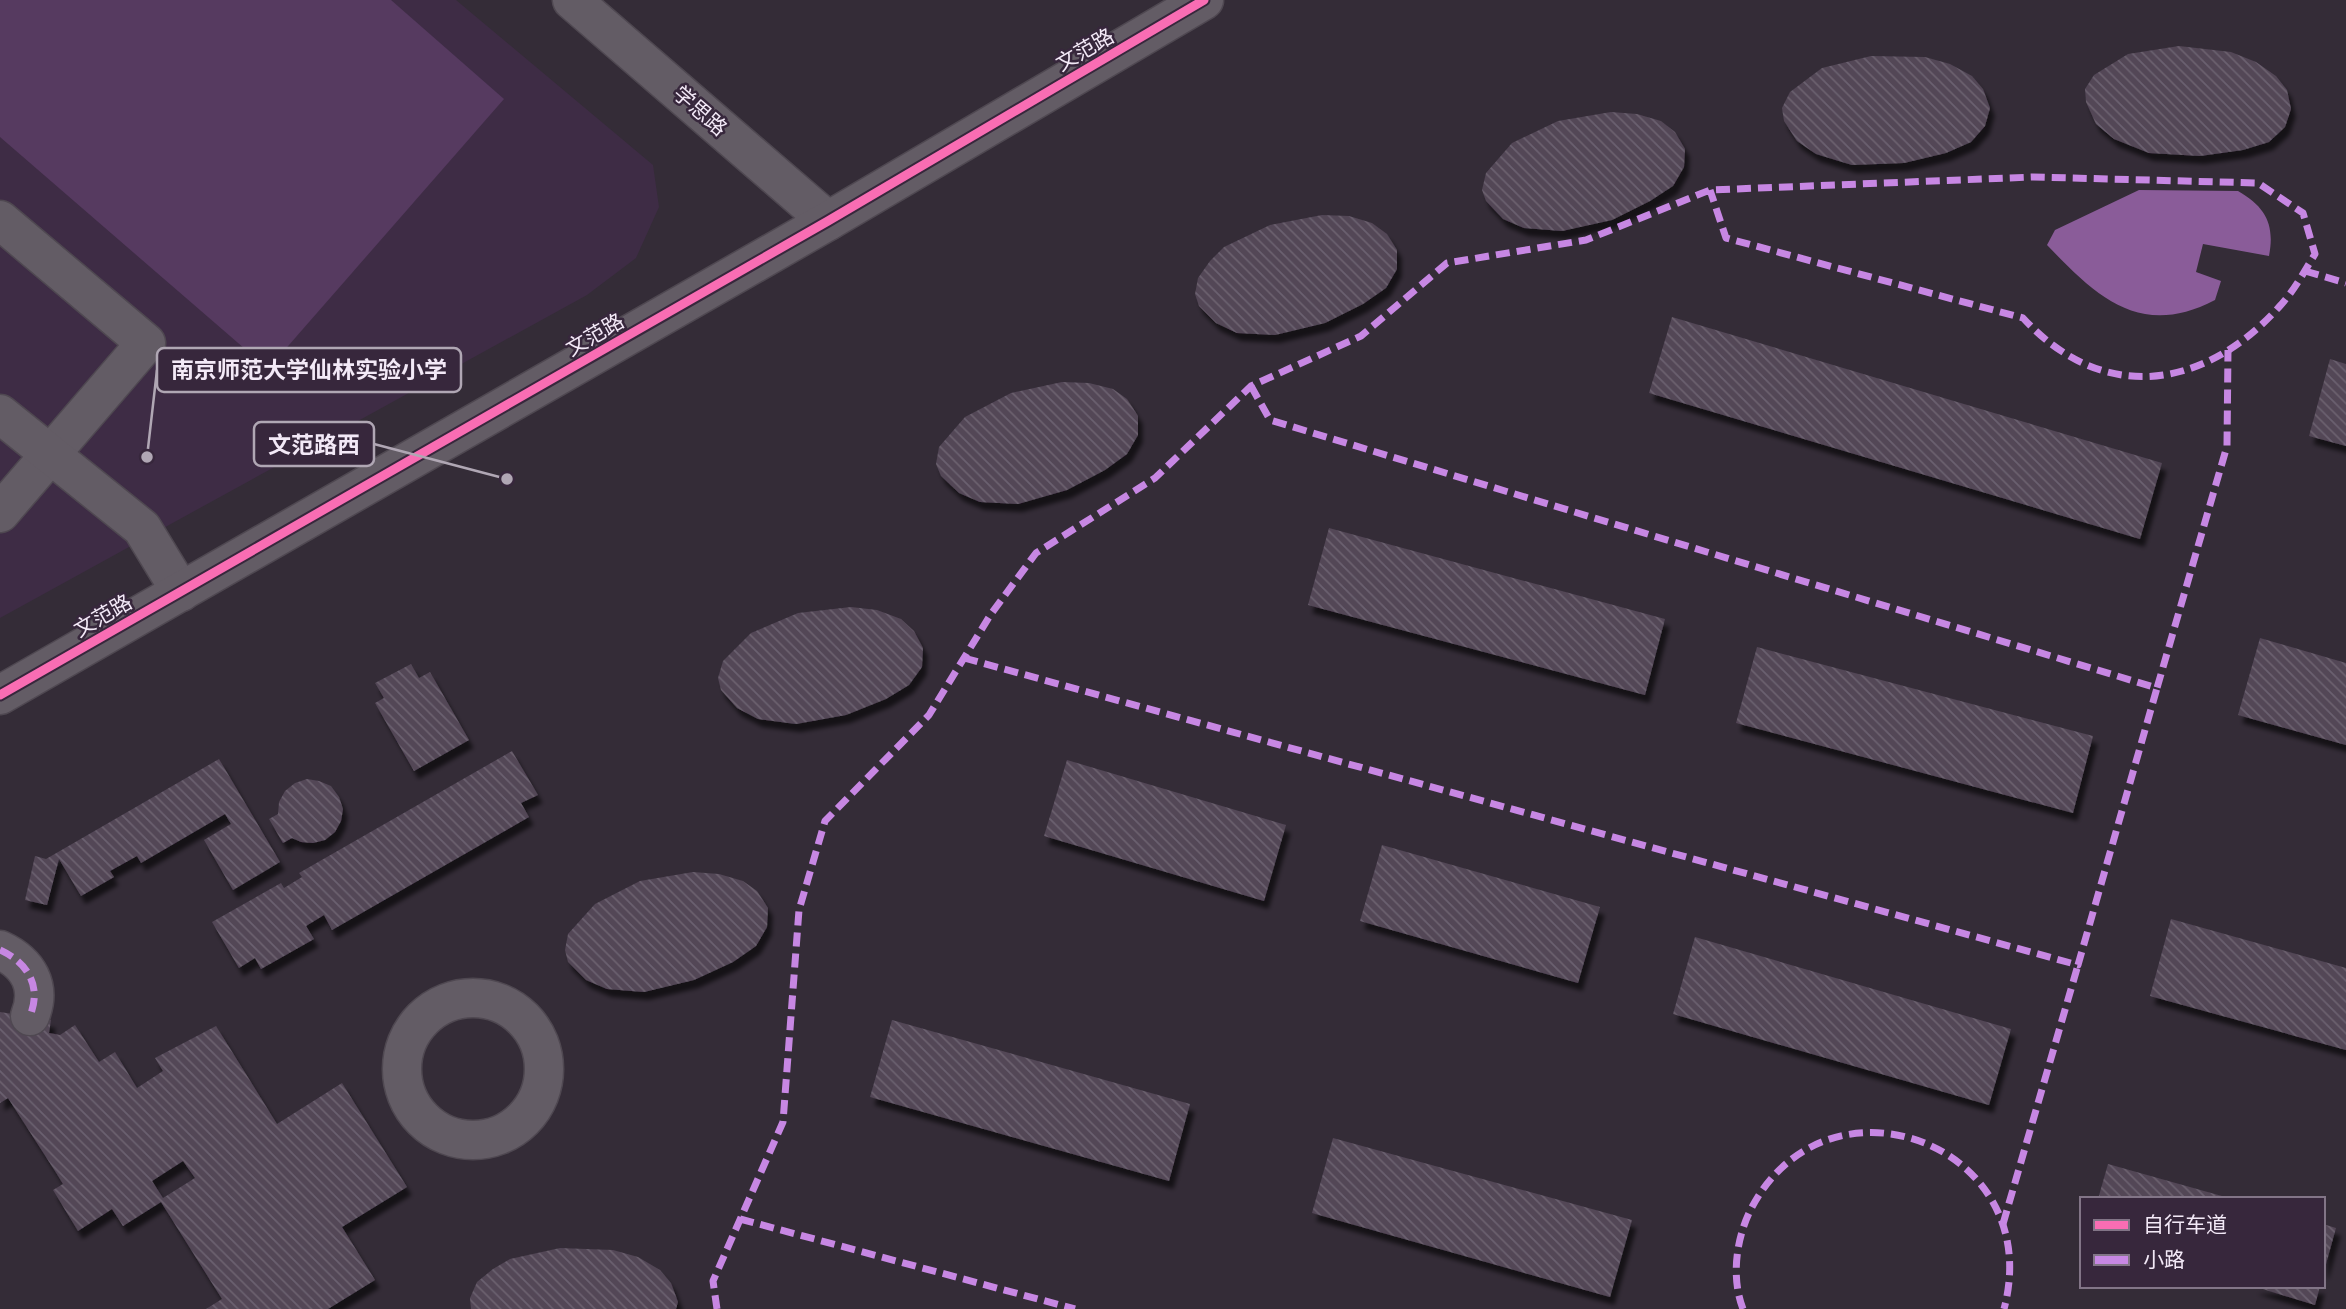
<svg xmlns="http://www.w3.org/2000/svg" width="2346" height="1309" viewBox="0 0 2346 1309" font-family="Overpass,'Noto Sans SC',sans-serif">
<defs>
<pattern id="building-back-hatch" width="6" height="6" patternUnits="userSpaceOnUse" patternTransform="scale(1.75)"><rect width="6" height="6" fill="#524656"/><path d="M-1 5l2 2M0 0l6 6M5-1l2 2" fill="none" stroke="#6b616f"/></pattern>
<filter id="shadow"><feDropShadow dx="4.5" dy="8" stdDeviation="2" flood-color="#0009"/></filter>
</defs>
<rect width="100%" height="100%" fill="#342c37"/>
<polygon fill="#3e2c45" points="0,0 456,0 653,165 659,207 636,258 587,295 0,618"/>
<polygon fill="#563a60" points="0,0 391,0 504,99 268,369 0,137"/>
<path fill="#8a5c99" d="M2139,190L2238,191C2266,207 2275,225 2269,256L2203,244L2196,272L2221,281L2215,300C2140,339 2097,297 2047,245L2055,230Z"/>
<g fill="url(#building-back-hatch)" fill-rule="evenodd" filter="url(#shadow)">
<polygon points="2179,46 2231,52 2256,62 2276,76 2287,90 2291,109 2285,127 2269,142 2243,150 2200,156 2149,153 2114,139 2096,124 2086,102 2085,89 2094,75 2128,54"/>
<polygon points="1871,56 1925,57 1950,64 1972,76 1983,89 1990,108 1985,126 1971,142 1946,153 1904,163 1852,165 1816,154 1797,141 1784,121 1782,108 1790,92 1822,68"/>
<polygon points="1611,112 1637,114 1661,121 1675,132 1685,149 1684,167 1673,186 1650,201 1612,220 1562,231 1524,228 1503,219 1486,201 1482,190 1486,173 1512,143 1558,121"/>
<polygon points="1322,215 1349,216 1372,223 1387,234 1397,250 1397,269 1386,288 1363,304 1325,323 1275,335 1237,333 1216,323 1199,306 1195,294 1198,278 1210,261 1224,247 1270,225"/>
<polygon points="1672,317 2162,463 2140,539 1649,393"/>
<polygon points="2330,359 2346,364 2346,446 2309,436"/>
<polygon points="1062,382 1089,383 1113,389 1127,399 1138,416 1138,435 1127,454 1105,470 1067,490 1018,504 980,502 959,493 941,476 936,464 939,447 965,417 1011,393"/>
<polygon points="1329,528 1665,619 1645,695 1308,605"/>
<polygon points="851,607 877,610 901,619 914,631 923,648 922,667 909,685 886,699 846,715 796,724 758,719 737,708 721,690 718,678 723,661 751,633 798,613"/>
<polygon points="2260,638 2346,663 2346,745 2238,715"/>
<polygon points="1757,647 2093,736 2073,813 1736,723"/>
<polygon points="411,664 419,678 430,672 469,740 414,771 375,703 384,698 375,683"/>
<polygon points="512,751 538,795 521,803 529,817 332,930 324,915 306,926 314,939 261,969 255,958 239,968 212,922 281,883 284,888 302,877 299,873"/>
<polygon points="219,759 280,862 233,890 204,840 231,824 225,814 141,863 137,856 110,871 114,877 81,896 59,859 47,905 25,900 35,856 46,859"/>
<polygon points="1067,760 1286,825 1264,901 1044,836"/>
<polygon points="307,779 319,781 331,786 339,797 343,809 341,821 335,832 325,840 313,843 301,842 292,838 283,843 269,819 278,814 279,802 285,791 295,783"/>
<polygon points="1382,845 1600,907 1578,983 1360,921"/>
<polygon points="693,872 719,874 743,881 757,891 768,908 767,927 756,946 733,962 694,980 644,992 607,989 586,980 568,962 565,950 568,934 595,904 640,881"/>
<polygon points="2171,919 2346,968 2346,1050 2150,996"/>
<polygon points="1695,937 2011,1029 1989,1105 1673,1014"/>
<path d="M0,1012L51,1020L49,1033L60,1035L75,1025L99,1062L115,1052L137,1088L163,1071L155,1058L216,1026L277,1124L342,1083L407,1187L342,1227L375,1280L328,1309H206L222,1299L161,1202L123,1226L112,1209L78,1231L53,1190L63,1184L55,1171L8,1098L0,1103ZM183,1161L195,1178L163,1198L152,1181Z"/>
<polygon points="892,1020 1190,1104 1169,1181 870,1097"/>
<polygon points="1333,1138 1632,1220 1610,1297 1312,1213"/>
<polygon points="2108,1164 2229,1198 2229,1199 2098,1199"/>
<polygon points="2323,1224 2336,1228 2324,1271 2323,1271"/>
<polygon points="560,1248 613,1250 638,1257 660,1270 671,1283 678,1302 676,1309 471,1309 470,1298 477,1282 493,1269 510,1259"/>
<polygon points="2253,1286 2320,1286 2315,1305"/>
</g>
<g fill="none" stroke-linecap="round" stroke-linejoin="round">
<defs>
<g id="minor">
<polyline points="572,0 828,221"/>
<polyline points="0,220 146,343 0,513"/>
<polyline points="0,414 142,528 181,592"/>
<polyline points="0,695 828,221 1204,0"/>
<path d="M0,950C28,963 42,986 30,1016"/>
<circle cx="473" cy="1069" r="71"/>
</g>
</defs>
<use href="#minor" stroke="#4f4851" stroke-width="41"/>
<use href="#minor" stroke="#635c65" stroke-width="38"/>
<g stroke="#c787e3" stroke-width="7" stroke-dasharray="14 7" stroke-linecap="butt">
<polyline points="2305,271 2346,283"/>
<polyline points="1251,386 1270,420 2157,688 2227,446 2228,350"/>
<polyline points="964,658 2078,965 2157,688"/>
<path d="M0,950C28,963 42,986 30,1016"/>
<polyline points="740,1219 1075,1309"/>
<polyline points="2003,1224 2078,965"/>
<path d="M717,1309L713,1281L783,1122L799,910L825,821L929,715L991,614L1036,553L1155,478L1251,386L1361,336L1447,263L1586,240L1710,190L2033,177L2258,183L2303,213L2315,254C2304,272 2294,291 2279,307C2203,391 2102,404 2023,318L1726,238L1710,190"/>
<path d="M1743,1309C1731,1278 1736,1240 1750,1211C1825,1061 2048,1144 2004,1309"/>
</g>
<defs>
<polyline id="cycleway" points="0,695 828,221 1204,0"/>
</defs>
<use href="#cycleway" stroke="#37273c" stroke-width="13"/>
<use href="#cycleway" stroke="#f96db3" stroke-width="9"/>
</g>
<g text-anchor="middle" stroke-width="5" stroke-linejoin="round" paint-order="stroke">
<g font-size="21" fill="#f3e9f7" stroke="#37273c">
<text transform="translate(1085 50) rotate(-30)" y="7">文范路</text>
<text transform="translate(700 111) rotate(41)" y="7">学思路</text>
<text transform="translate(595 335) rotate(-30)" y="7">文范路</text>
<text transform="translate(103 616) rotate(-30)" y="7">文范路</text>
</g>
</g>
<path fill="none" stroke="#b0a7b4" stroke-width="2.5" d="M147 457L157 370M507 479L374 444"/>
<g fill="#b0a7b4" stroke="#37273c" stroke-width="2.5">
<circle cx="147" cy="457" r="7"/>
<circle cx="507" cy="479" r="7"/>
</g>
<g fill="#37273c" stroke="#b0a7b4" stroke-width="2.5">
<rect x="157" y="348" width="304" height="44" rx="7"/>
<rect x="254" y="422" width="120" height="44" rx="7"/>
</g>
<g font-size="23" text-anchor="middle" font-weight="bold" fill="#f3e9f7">
<text x="309" y="378">南京师范大学仙林实验小学</text>
<text x="314" y="453">文范路西</text>
</g>
<rect x="2080" y="1197" width="245" height="91" fill="#37273c" stroke="#827587" stroke-width="2"/>
<rect x="2094" y="1220" width="35" height="10" fill="#f96db3" stroke="#827587" stroke-width="2"/>
<text x="2143" y="1232" font-size="21" fill="#f3e9f7">自行车道</text>
<rect x="2094" y="1255" width="35" height="10" fill="#c787e3" stroke="#827587" stroke-width="2"/>
<text x="2143" y="1267" font-size="21" fill="#f3e9f7">小路</text>
</svg>
